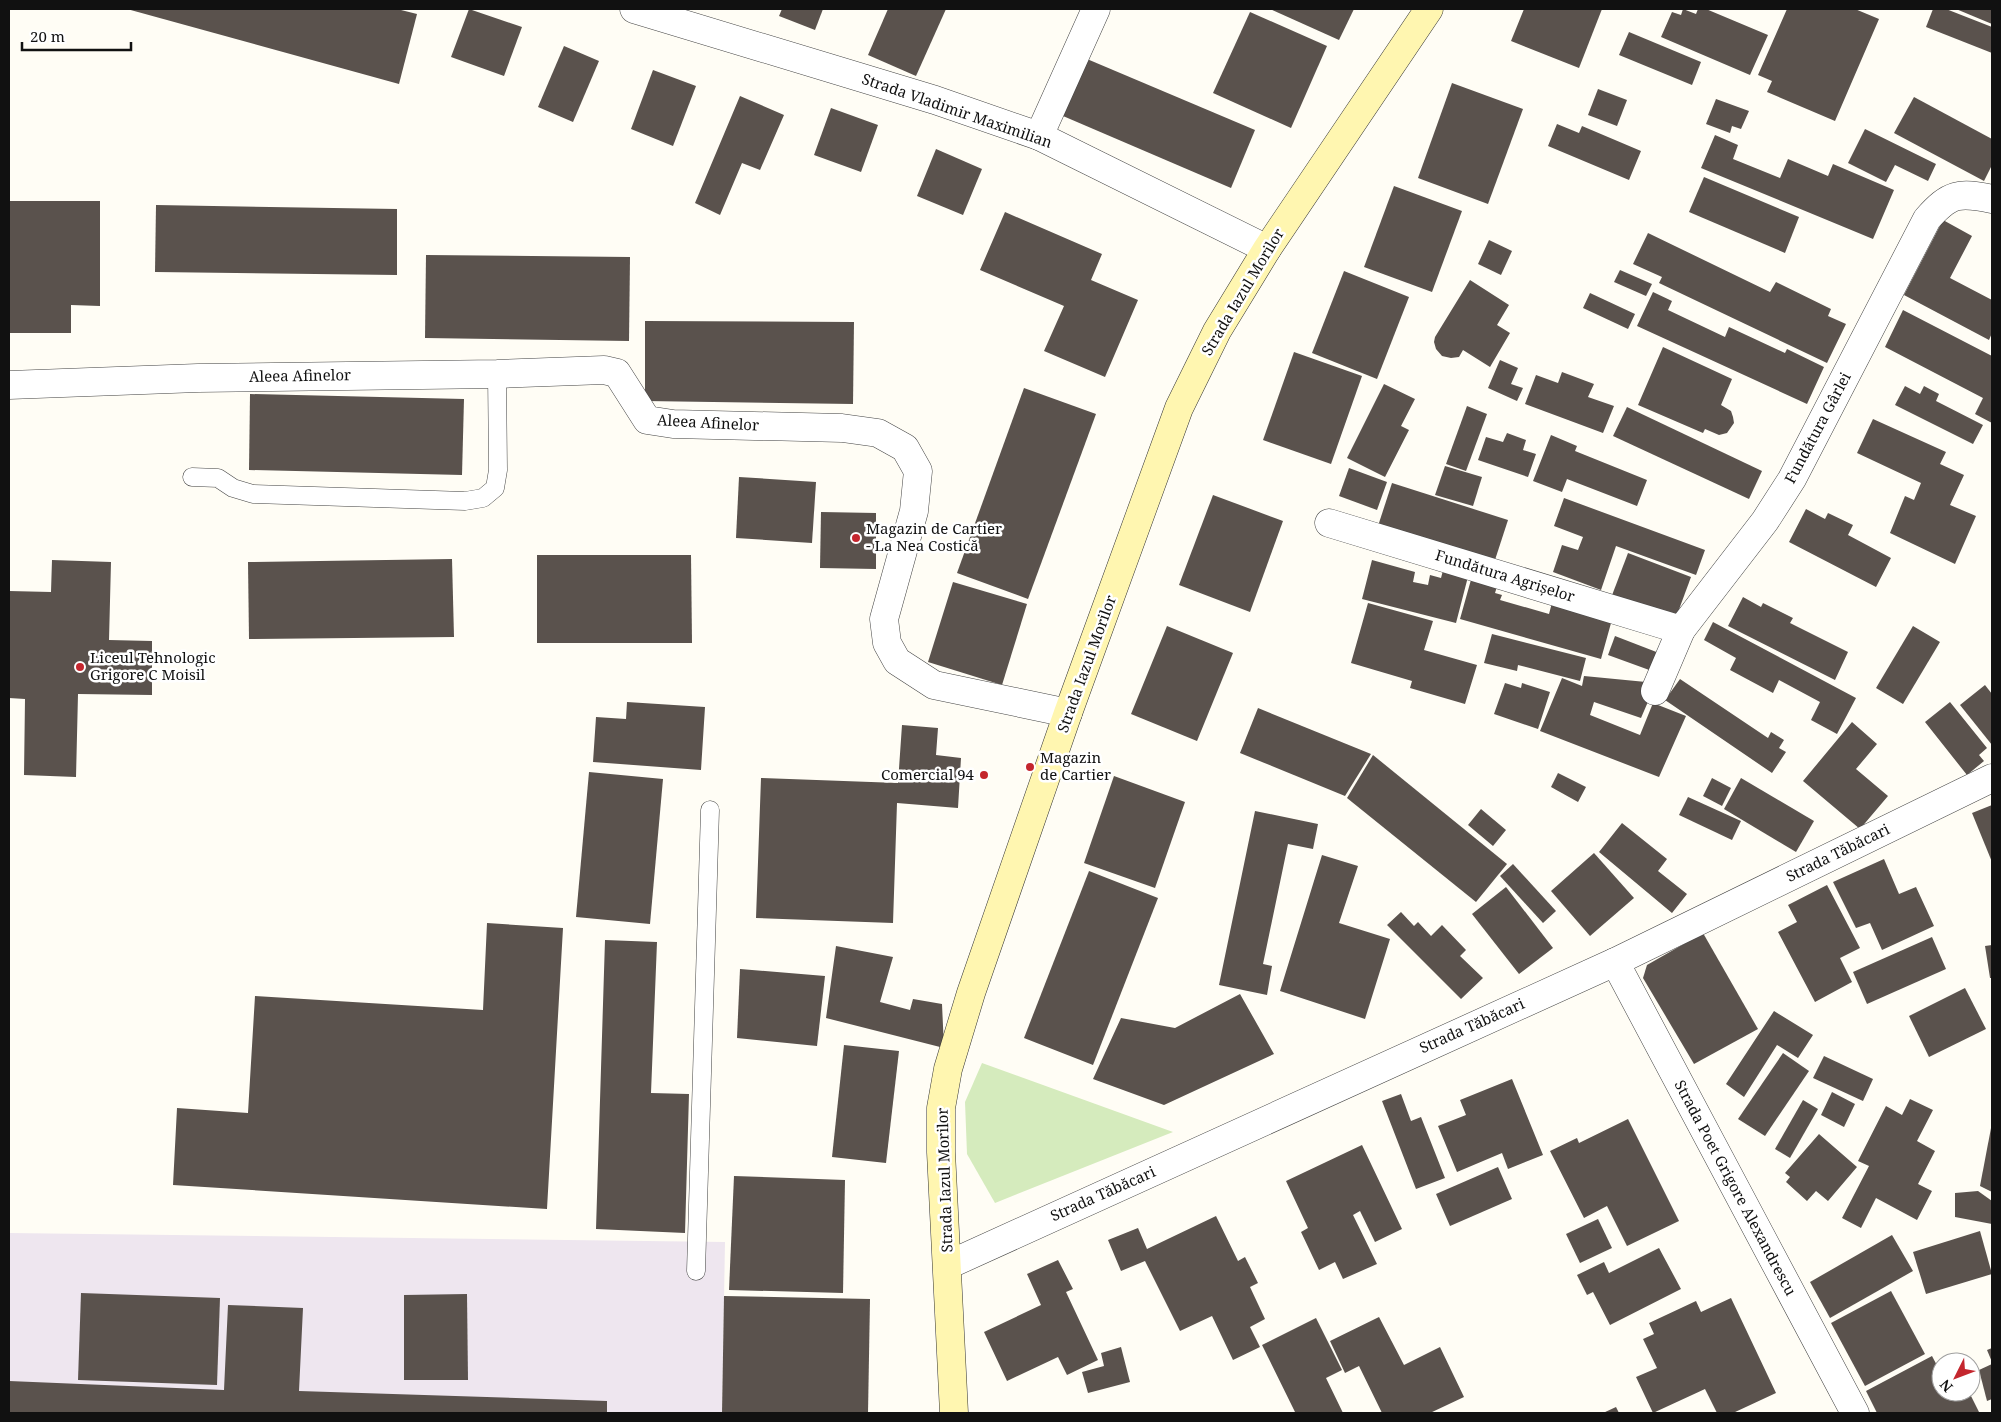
<svg xmlns="http://www.w3.org/2000/svg" width="2001" height="1422" viewBox="0 0 2001 1422" font-family="'Noto Serif',serif">
<rect width="100%" height="100%" fill="#fffdf5"/>
<polygon fill="#eee6ef" points="9,1233 725,1242 722,1413 9,1413"/>
<polygon fill="#d5ebbd" points="982,1063 1173,1132 995,1203 967,1154 965,1102"/>
<g fill="#5a524d">
<polygon points="127,9 397,9 417,14 399,84"/>
<polygon points="469,9 522,27 504,76 451,57"/>
<polygon points="782,9 823,9 815,30 779,16"/>
<polygon points="888,9 946,9 916,76 868,55"/>
<polygon points="1270,9 1354,9 1339,40"/>
<polygon points="1524,9 1602,9 1579,68 1511,41"/>
<polygon points="1683,9 1696,14 1698,9 1706,9 1768,35 1750,75 1661,37 1672,12 1681,15"/>
<polygon points="1787,9 1809,10 1810,9 1855,9 1879,19 1835,121 1767,92 1772,81 1758,75"/>
<polygon points="1933,9 1946,9 1992,27 1992,53 1926,27"/>
<polygon points="1956,9 1992,9 1992,24"/>
<polygon points="1250,12 1327,46 1291,128 1213,93"/>
<polygon points="1629,32 1701,62 1692,85 1619,55"/>
<polygon points="564,46 599,61 573,122 538,107"/>
<polygon points="1087,59 1255,130 1231,188 1063,116"/>
<polygon points="653,70 696,86 673,146 631,129"/>
<polygon points="1452,83 1523,109 1488,204 1418,178"/>
<polygon points="1598,89 1627,100 1617,126 1588,115"/>
<polygon points="740,96 784,115 760,170 742,163 720,215 695,203"/>
<polygon points="1914,97 1992,139 1992,165 1984,181 1894,133"/>
<polygon points="1716,99 1749,111 1741,129 1732,126 1730,133 1706,124"/>
<polygon points="831,108 878,125 861,172 814,155"/>
<polygon points="1557,124 1579,133 1582,126 1641,151 1629,180 1548,146"/>
<polygon points="1865,129 1936,164 1928,181 1895,165 1886,182 1848,163"/>
<polygon points="1715,135 1738,145 1733,159 1780,178 1788,159 1828,176 1833,164 1894,190 1873,239 1701,168"/>
<polygon points="936,149 982,169 963,215 917,196"/>
<polygon points="1704,177 1799,217 1785,253 1689,212"/>
<polygon points="1394,186 1462,211 1432,292 1364,267"/>
<polygon points="9,201 100,201 100,306 71,305 71,333 9,333"/>
<polygon points="156,205 397,209 397,275 155,272"/>
<polygon points="1005,212 1102,254 1091,280 1138,300 1105,377 1044,351 1064,306 980,270"/>
<polygon points="1943,220 1972,236 1950,278 1992,300 1992,333 1989,340 1904,295"/>
<polygon points="1648,233 1770,292 1776,282 1831,309 1828,316 1846,324 1827,363 1659,283 1662,277 1633,264"/>
<polygon points="1489,240 1512,251 1501,275 1478,264"/>
<polygon points="426,255 630,257 629,341 425,338"/>
<polygon points="1620,270 1652,284 1646,296 1614,282"/>
<polygon points="1344,271 1409,297 1377,379 1312,353"/>
<polygon points="1470,280 1509,305 1497,325 1510,333 1490,367 1463,350 1459,357 1451,358 1442,356 1436,349 1434,342 1435,337"/>
<polygon points="1653,292 1672,301 1668,310 1725,337 1729,327 1785,353 1787,349 1824,367 1807,404 1637,326"/>
<polygon points="1590,293 1635,314 1628,329 1583,308"/>
<polygon points="1903,310 1992,356 1992,423 1975,414 1983,398 1885,347"/>
<polygon points="645,321 854,322 853,404 645,401"/>
<polygon points="1663,347 1732,379 1721,405 1731,411 1733,417 1734,423 1727,433 1719,435 1705,429 1703,433 1638,405"/>
<polygon points="1294,352 1362,376 1331,464 1263,440"/>
<polygon points="1500,360 1518,368 1511,384 1523,388 1517,401 1488,388"/>
<polygon points="1562,372 1594,384 1588,397 1614,406 1603,433 1525,404 1536,375 1558,383"/>
<polygon points="1384,384 1415,399 1401,426 1409,430 1385,477 1347,458"/>
<polygon points="1905,386 1920,394 1924,386 1939,394 1936,401 1983,425 1973,444 1895,405"/>
<polygon points="1024,388 1096,414 1028,599 957,573"/>
<polygon points="250,394 464,399 462,475 249,470"/>
<polygon points="1467,406 1487,414 1466,471 1446,464"/>
<polygon points="1627,407 1762,471 1749,499 1613,436"/>
<polygon points="1873,419 1946,452 1940,464 1964,475 1950,505 1976,516 1955,564 1890,533 1905,496 1914,500 1921,483 1857,453"/>
<polygon points="1507,433 1526,440 1523,450 1536,454 1528,477 1478,460 1486,437 1503,442"/>
<polygon points="1551,435 1577,446 1575,451 1647,480 1637,506 1567,479 1562,492 1533,481"/>
<polygon points="1445,466 1482,477 1473,506 1435,495"/>
<polygon points="1349,468 1387,482 1377,510 1339,496"/>
<polygon points="739,477 816,482 812,543 736,538"/>
<polygon points="1392,483 1508,520 1494,563 1378,526"/>
<polygon points="1213,495 1283,521 1250,612 1179,585"/>
<polygon points="1564,498 1705,550 1696,575 1616,546 1601,590 1553,572 1562,545 1578,550 1583,537 1554,526"/>
<polygon points="1806,509 1825,519 1828,513 1853,525 1848,535 1891,558 1876,587 1789,542"/>
<polygon points="821,512 876,513 876,569 820,568"/>
<polygon points="1628,553 1691,577 1674,623 1611,598"/>
<polygon points="537,555 691,555 692,643 537,643"/>
<polygon points="452,559 454,637 249,639 248,562"/>
<polygon points="52,560 111,562 109,640 152,641 152,695 78,694 76,777 24,775 25,699 9,698 9,591 51,592"/>
<polygon points="1372,560 1415,572 1413,582 1428,585 1430,575 1441,578 1445,563 1470,569 1456,623 1362,599"/>
<polygon points="1474,569 1500,577 1495,593 1502,595 1500,600 1549,614 1553,599 1613,616 1601,659 1460,619"/>
<polygon points="953,582 1027,604 1002,685 928,662"/>
<polygon points="1743,597 1761,607 1763,603 1793,618 1790,623 1848,652 1835,680 1728,626"/>
<polygon points="1368,603 1433,621 1424,650 1477,665 1465,704 1410,688 1412,681 1351,663"/>
<polygon points="1713,622 1856,698 1837,734 1811,720 1820,702 1779,680 1773,693 1730,670 1736,658 1704,640"/>
<polygon points="1167,626 1233,653 1197,741 1131,714"/>
<polygon points="1913,626 1940,642 1903,704 1876,688"/>
<polygon points="1492,634 1586,658 1580,681 1518,665 1517,671 1484,663"/>
<polygon points="1615,636 1659,653 1652,671 1608,655"/>
<polygon points="1584,676 1646,682 1641,694 1650,697 1641,718 1594,702 1590,715 1640,735 1653,703 1686,716 1659,777 1540,731 1562,678 1582,686"/>
<polygon points="1680,679 1768,738 1771,732 1784,740 1779,748 1786,752 1772,773 1665,700"/>
<polygon points="1505,683 1521,688 1522,683 1550,692 1538,729 1494,714"/>
<polygon points="1985,685 1992,694 1992,745 1960,705"/>
<polygon points="627,702 705,707 701,770 593,762 596,717 626,719"/>
<polygon points="1950,702 1987,748 1979,755 1984,761 1967,775 1925,722"/>
<polygon points="1258,708 1371,754 1345,796 1240,753"/>
<polygon points="1852,722 1877,744 1856,769 1888,796 1860,829 1803,781"/>
<polygon points="902,725 938,728 936,755 961,758 958,808 897,803 893,923 756,918 761,778 898,783"/>
<polygon points="1373,755 1507,864 1476,902 1347,798"/>
<polygon points="589,772 663,779 650,924 576,917"/>
<polygon points="1558,773 1586,787 1578,802 1551,787"/>
<polygon points="1114,776 1185,802 1155,888 1084,863"/>
<polygon points="1712,778 1731,788 1722,806 1703,796"/>
<polygon points="1741,778 1814,821 1796,852 1724,809"/>
<polygon points="1688,797 1741,821 1732,840 1679,815"/>
<polygon points="1992,805 1992,862 1972,813"/>
<polygon points="1481,809 1506,830 1493,846 1468,825"/>
<polygon points="1255,811 1318,824 1313,849 1288,844 1263,964 1272,966 1267,995 1219,985"/>
<polygon points="1622,823 1667,859 1658,871 1687,894 1672,913 1599,852"/>
<polygon points="1594,853 1634,898 1590,936 1551,891"/>
<polygon points="1322,855 1358,866 1339,923 1390,939 1365,1019 1280,991"/>
<polygon points="1884,859 1899,894 1916,887 1934,926 1882,950 1870,923 1856,928 1833,882"/>
<polygon points="1513,864 1556,911 1543,923 1500,876"/>
<polygon points="1089,871 1158,898 1093,1065 1024,1038"/>
<polygon points="1827,885 1860,948 1840,958 1852,982 1815,1002 1778,932 1797,922 1788,905"/>
<polygon points="1506,887 1553,948 1519,974 1472,914"/>
<polygon points="1401,912 1414,926 1418,922 1431,936 1442,925 1466,950 1460,956 1483,978 1461,999 1387,925"/>
<polygon points="487,923 563,928 547,1209 173,1185 177,1108 248,1113 255,996 483,1010"/>
<polygon points="1703,933 1758,1029 1694,1064 1643,978 1647,965"/>
<polygon points="1932,937 1946,969 1867,1004 1853,972"/>
<polygon points="605,940 657,942 651,1093 689,1094 685,1233 596,1229"/>
<polygon points="1992,945 1992,978 1990,978 1985,946"/>
<polygon points="836,946 893,957 880,1002 910,1010 913,999 942,1004 944,1048 826,1018"/>
<polygon points="740,969 825,976 817,1046 737,1038"/>
<polygon points="1965,988 1986,1029 1929,1057 1909,1016"/>
<polygon points="1240,994 1274,1054 1164,1105 1093,1079 1121,1018 1175,1028"/>
<polygon points="1774,1011 1813,1035 1798,1058 1777,1045 1744,1097 1726,1084"/>
<polygon points="844,1045 899,1051 886,1163 832,1157"/>
<polygon points="1783,1053 1809,1071 1765,1136 1738,1119"/>
<polygon points="1824,1056 1873,1079 1863,1101 1813,1078"/>
<polygon points="1512,1079 1543,1155 1508,1169 1502,1153 1457,1172 1438,1126 1466,1115 1460,1100"/>
<polygon points="1832,1092 1855,1104 1844,1127 1821,1115"/>
<polygon points="1401,1094 1411,1121 1421,1117 1445,1178 1416,1189 1382,1101"/>
<polygon points="1910,1099 1933,1110 1917,1141 1935,1151 1918,1184 1932,1191 1917,1220 1876,1198 1861,1228 1842,1218 1869,1166 1858,1161 1886,1106 1902,1115"/>
<polygon points="1803,1100 1818,1109 1790,1158 1775,1149"/>
<polygon points="1628,1119 1679,1221 1627,1246 1607,1206 1584,1218 1550,1151 1577,1138 1579,1143"/>
<polygon points="1991,1128 1992,1128 1992,1192 1980,1186"/>
<polygon points="1819,1134 1857,1167 1828,1201 1816,1191 1807,1201 1786,1182 1790,1177 1785,1173"/>
<polygon points="1362,1145 1402,1229 1375,1242 1360,1211 1353,1215 1377,1264 1343,1279 1335,1262 1319,1270 1301,1232 1308,1228 1286,1181"/>
<polygon points="1498,1167 1512,1199 1450,1226 1436,1194"/>
<polygon points="734,1176 845,1180 843,1293 729,1290"/>
<polygon points="1978,1191 1992,1201 1992,1224 1955,1217 1955,1193"/>
<polygon points="1216,1216 1238,1261 1245,1257 1258,1283 1250,1287 1265,1319 1250,1327 1260,1347 1233,1360 1212,1316 1180,1331 1145,1261 1121,1271 1108,1240 1138,1228 1147,1249"/>
<polygon points="1598,1219 1612,1248 1580,1263 1566,1234"/>
<polygon points="1980,1231 1992,1274 1926,1294 1913,1252"/>
<polygon points="1892,1235 1913,1271 1830,1318 1810,1282"/>
<polygon points="1659,1248 1681,1289 1610,1325 1593,1292 1587,1295 1577,1275 1604,1262 1609,1273"/>
<polygon points="1058,1260 1073,1289 1066,1292 1098,1360 1067,1375 1058,1357 1007,1381 984,1332 1041,1305 1027,1274"/>
<polygon points="1891,1291 1925,1354 1865,1386 1831,1323"/>
<polygon points="81,1293 220,1298 217,1385 78,1380"/>
<polygon points="467,1294 468,1380 404,1380 404,1295"/>
<polygon points="724,1296 870,1299 868,1413 722,1413"/>
<polygon points="1731,1298 1776,1393 1733,1413 1717,1413 1705,1389 1653,1413 1636,1377 1657,1368 1643,1339 1654,1334 1649,1323 1696,1301 1701,1312"/>
<polygon points="228,1305 303,1308 299,1391 607,1401 607,1413 9,1413 9,1381 224,1390"/>
<polygon points="1379,1317 1404,1365 1440,1347 1464,1397 1430,1413 1382,1413 1359,1366 1345,1373 1330,1341"/>
<polygon points="1316,1318 1342,1370 1326,1378 1343,1413 1292,1413 1295,1412 1262,1345"/>
<polygon points="1121,1347 1130,1382 1088,1393 1082,1372 1104,1366 1101,1353"/>
<polygon points="1992,1348 1992,1362 1987,1350"/>
<polygon points="1932,1356 1941,1373 1941,1392 1969,1392 1979,1412 1976,1413 1877,1413 1866,1391"/>
<polygon points="1992,1364 1992,1399 1987,1401 1979,1370"/>
<polygon points="1616,1407 1619,1413 1603,1413"/>
</g>
<g fill="none" stroke-linecap="round" stroke-linejoin="round">
<defs>
<g id="lane">
<polyline points="192,477 218,478 233,488 253,494 465,501 483,498 495,488 498,470 497,374"/>
<polyline points="696,1271 710,810"/>
</g>
<g id="street">
<polyline points="634,9 935,100 1039,136 1267,249"/>
<polyline points="1039,136 1096,9"/>
<polyline points="9,385 198,378 497,374 604,370 617,373 647,420 673,424 842,428 878,433 905,448 918,471 914,511 884,619 887,643 897,661 934,685 1068,713"/>
<polyline points="1329,523 1681,630"/>
<path d="M1655,691L1681,630L1765,521L1792,479L1927,219C1950,193 1959,192 1992,199"/>
<polyline points="1615,962 1855,1413"/>
<polyline points="948,1265 1615,962 1992,778"/>
</g>
<polyline id="secondary" points="954,1413 941,1152 941,1108 948,1069 971,993 1068,713 1179,408 1217,331 1267,249 1429,9"/>
</defs>
<use href="#lane" stroke="#444" stroke-width="19"/>
<use href="#street" stroke="#444" stroke-width="29"/>
<use href="#secondary" stroke="#333" stroke-width="29"/>
<use href="#lane" stroke="#fff" stroke-width="18"/>
<use href="#street" stroke="#fff" stroke-width="28"/>
<use href="#secondary" stroke="#fff6b0" stroke-width="28"/>
</g>
<g fill="#c4262e" stroke="#fff" stroke-width="2">
<circle cx="856" cy="538" r="5"/>
<circle cx="80" cy="667" r="5"/>
<circle cx="1030" cy="767" r="5"/>
<circle cx="984" cy="775" r="5"/>
</g>
<g text-anchor="middle" stroke-width="5" stroke-linejoin="round" paint-order="stroke">
<g font-size="15" fill="#111" stroke="#fff">
<text transform="translate(957 111) rotate(19)" y="5">Strada Vladimir Maximilian</text>
<text transform="translate(1243 292) rotate(-59)" y="5">Strada Iazul Morilor</text>
<text transform="translate(300 376) rotate(-1)" y="5">Aleea Afinelor</text>
<text transform="translate(708 423) rotate(3)" y="5">Aleea Afinelor</text>
<text transform="translate(1818 428) rotate(-62)" y="5">Fundătura Gârlei</text>
<text transform="translate(1505 576) rotate(17)" y="5">Fundătura Agrișelor</text>
<text transform="translate(1087 664) rotate(-70)" y="5">Strada Iazul Morilor</text>
<text transform="translate(1838 853) rotate(-26)" y="5">Strada Tăbăcari</text>
<text transform="translate(1472 1026) rotate(-24)" y="5">Strada Tăbăcari</text>
<text transform="translate(945 1180) rotate(-92)" y="5">Strada Iazul Morilor</text>
<text transform="translate(1735 1188) rotate(62)" y="5">Strada Poet Grigore Alexandrescu</text>
<text transform="translate(1103 1194) rotate(-24)" y="5">Strada Tăbăcari</text>
</g>
<g font-size="15" fill="#111" stroke="#fff" text-anchor="start">
<text x="866" y="534">Magazin de Cartier<tspan x="866" dy="17">- La Nea Costică</tspan></text>
<text x="90" y="663">Liceul Tehnologic<tspan x="90" dy="17">Grigore C Moisil</tspan></text>
<text x="1040" y="763">Magazin<tspan x="1040" dy="17">de Cartier</tspan></text>
<text x="974" y="780" text-anchor="end">Comercial 94</text>
</g>
</g>
<rect width="2001" height="1422" fill="none" stroke="#111111" stroke-width="20"/>
<g transform="translate(1956 1377) rotate(228)"><circle r="24" fill="#ffffff" stroke="#a0a0a0"/>
<path d="M0-4L9 19L0 12L-9 19Z" fill="#c4262e"/>
<text y="-8" font-size="14" font-weight="bold" text-anchor="middle" fill="#111111">N</text>
</g>
<path d="M22 42v8h109v-8" fill="none" stroke="#111111" stroke-width="2.5"/>
<text x="30" y="42" font-size="15" fill="#111111" stroke="#ffffff" stroke-width="4" paint-order="stroke">20 m</text>
</svg>
